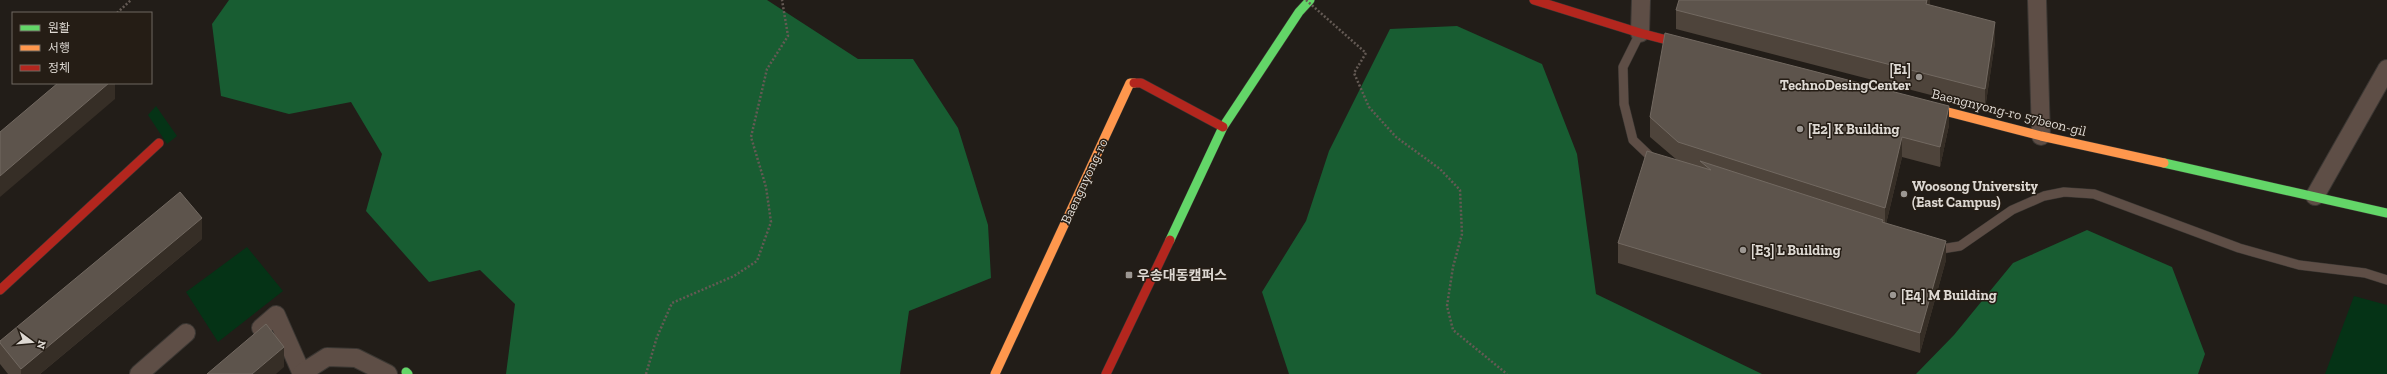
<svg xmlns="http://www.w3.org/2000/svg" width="2387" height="374" viewBox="0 0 2387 374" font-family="'Zilla Slab','Noto Sans KR',serif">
<rect width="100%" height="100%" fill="#221d18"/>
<g fill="#053316">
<polygon points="156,106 177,136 167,144 148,115"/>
<polygon points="247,247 283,291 218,342 186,292"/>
<polygon points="2354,296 2387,305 2387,374 2325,374"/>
</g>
<g fill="#185d32">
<polygon points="229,0 767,0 858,59 913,59 958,128 988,225 991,278 909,311 900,374 506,374 515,304 480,270 429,282 366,211 382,154 351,102 289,114 221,96 212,24"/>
<polygon points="1457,26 1542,64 1577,154 1596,294 1762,374 1289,374 1262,292 1306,221 1329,151 1390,29"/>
<polygon points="2087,230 2172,267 2205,354 2198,374 1916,374 1954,335 2013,263"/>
</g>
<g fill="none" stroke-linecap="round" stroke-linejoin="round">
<defs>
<g id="lane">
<polyline points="1640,33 1623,67 1624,104 1633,140 1654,160"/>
<polyline points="1935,250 1960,246 2012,210 2044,196 2064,192 2094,194 2239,248 2299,265 2365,273 2387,280"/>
</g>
<g id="street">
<polyline points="2037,0 2041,136"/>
<polyline points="1640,33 1641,0"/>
<polyline points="2315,196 2387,69"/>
<polyline points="261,328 276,315 302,374"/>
<polyline points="302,373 327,357 356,358 388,374"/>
<polyline points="139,374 186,333"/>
</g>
<g id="fast">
<polyline points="2164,163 2387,213"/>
<polyline points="1170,240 1223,127 1299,12 1310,0"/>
<polyline points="406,372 408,374"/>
</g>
<g id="slow">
<polyline points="1921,105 2041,136 2164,163"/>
<polyline points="995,374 1130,83 1134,83"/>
</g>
<g id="jam">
<polyline points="1534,0 1640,33 1694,47"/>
<polyline points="1134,83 1141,83 1223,127"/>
<polyline points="0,290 159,143"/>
<polyline points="1106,374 1170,240"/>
</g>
</defs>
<use href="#lane" stroke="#3b3733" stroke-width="10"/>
<use href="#street" stroke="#3b3733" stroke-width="20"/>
<use href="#fast" stroke="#3b3733" stroke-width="10"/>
<use href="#slow" stroke="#3b3733" stroke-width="10"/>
<use href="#jam" stroke="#3b3733" stroke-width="10"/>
<g stroke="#645a54" stroke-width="2.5" stroke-dasharray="2 2" stroke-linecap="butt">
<polyline points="117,13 131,0"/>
<polyline points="1366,53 1354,73 1369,107 1396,137 1440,169 1460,190 1462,234 1453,267 1447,306 1453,330 1507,374"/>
<polyline points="646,374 657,337 672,303 734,276 757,261 771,222 766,187 751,137 767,69 788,36 782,0"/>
</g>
<use href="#lane" stroke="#5e4e46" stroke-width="9"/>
<use href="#street" stroke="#5e4e46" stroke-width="18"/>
<use href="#fast" stroke="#63d668" stroke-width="9"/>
<use href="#slow" stroke="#ff974d" stroke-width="9"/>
<use href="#jam" stroke="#b3261e" stroke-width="9"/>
<polyline stroke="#645a54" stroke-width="2.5" stroke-dasharray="2 2" stroke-linecap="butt" points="1306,0 1366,53"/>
</g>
<g fill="#4e443b">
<polygon points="1930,0 1930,5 1995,42 1985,109 1676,29 1676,10"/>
<polygon points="1650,117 1949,125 1940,167 1902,157 1886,224 1946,260 1920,353 1618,263 1618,243 1677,160 1650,137"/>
<polygon points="202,239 40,374 8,374 0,364 0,341"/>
</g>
<g fill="#362e26">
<polygon points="1927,0 1930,0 1930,10 1926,4"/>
<polygon points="1995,22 1995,42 1985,109 1985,89"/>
<polygon points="109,83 115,83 115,99 0,197 0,176"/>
<polygon points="1949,106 1949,125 1940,167 1940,147"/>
<polygon points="1902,137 1902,157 1885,228 1885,208"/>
<polygon points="202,218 202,239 40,374 21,374 21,369"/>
<polygon points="1946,241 1946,260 1920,353 1920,333"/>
<polygon points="284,347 284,367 276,374 252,374"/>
</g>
<g fill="#5d544c" stroke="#726961">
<polygon points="1679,0 1927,0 1926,4 1995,22 1985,89 1676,10"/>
<polygon points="1665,33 1949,106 1940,147 1902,137 1885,208 1678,142 1650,117"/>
<polygon points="58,83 109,83 0,176 0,132"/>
<polygon points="1647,151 1711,170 1700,161 1883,220 1882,222 1946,241 1920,333 1618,243"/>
<polygon points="180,192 202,218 21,369 0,343 0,341"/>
<polygon points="266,324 284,347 252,374 207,374"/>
</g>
<g fill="#9c9792" stroke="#251d15" stroke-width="1.5">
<circle cx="1919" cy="77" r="4"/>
<circle cx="1800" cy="129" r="4"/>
<circle cx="1904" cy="194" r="4"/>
<circle cx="1743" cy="250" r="4"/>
<rect x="1125" y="271" width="8" height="8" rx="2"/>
<circle cx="1893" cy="295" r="4"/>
</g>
<g text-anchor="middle" stroke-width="3" stroke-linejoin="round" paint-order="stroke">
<g font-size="14" font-weight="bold" fill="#ded9d3" stroke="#251d15" text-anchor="start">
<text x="1911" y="74" text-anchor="end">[E1]<tspan x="1911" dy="16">TechnoDesingCenter</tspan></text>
<text x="1808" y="134">[E2] K Building</text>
<text x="1912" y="191">Woosong University<tspan x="1912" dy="16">(East Campus)</tspan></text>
<text x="1751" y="255">[E3] L Building</text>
<text x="1137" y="280">우송대동캠퍼스</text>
<text x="1901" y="300">[E4] M Building</text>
</g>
<g font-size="14" fill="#ded9d3" stroke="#251d15">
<text transform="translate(2009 112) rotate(14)" y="5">Baengnyong-ro 57beon-gil</text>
<text transform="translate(1084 181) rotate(-65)" y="5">Baengnyong-ro</text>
</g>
</g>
<rect x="12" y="12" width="140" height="72" fill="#251d15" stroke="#6f6861"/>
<rect x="20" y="25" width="20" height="6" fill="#63d668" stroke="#6f6861"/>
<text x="48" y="32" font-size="12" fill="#ded9d3">원활</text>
<rect x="20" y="45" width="20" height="6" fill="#ff974d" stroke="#6f6861"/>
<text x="48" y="52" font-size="12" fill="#ded9d3">서행</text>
<rect x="20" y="65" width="20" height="6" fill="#b3261e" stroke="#6f6861"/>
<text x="48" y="72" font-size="12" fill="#ded9d3">정체</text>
<g transform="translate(32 342) rotate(106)" stroke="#251d15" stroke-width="3" paint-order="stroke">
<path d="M0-3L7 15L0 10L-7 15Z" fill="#ded9d3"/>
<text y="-6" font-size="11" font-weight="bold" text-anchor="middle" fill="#ded9d3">N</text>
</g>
</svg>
